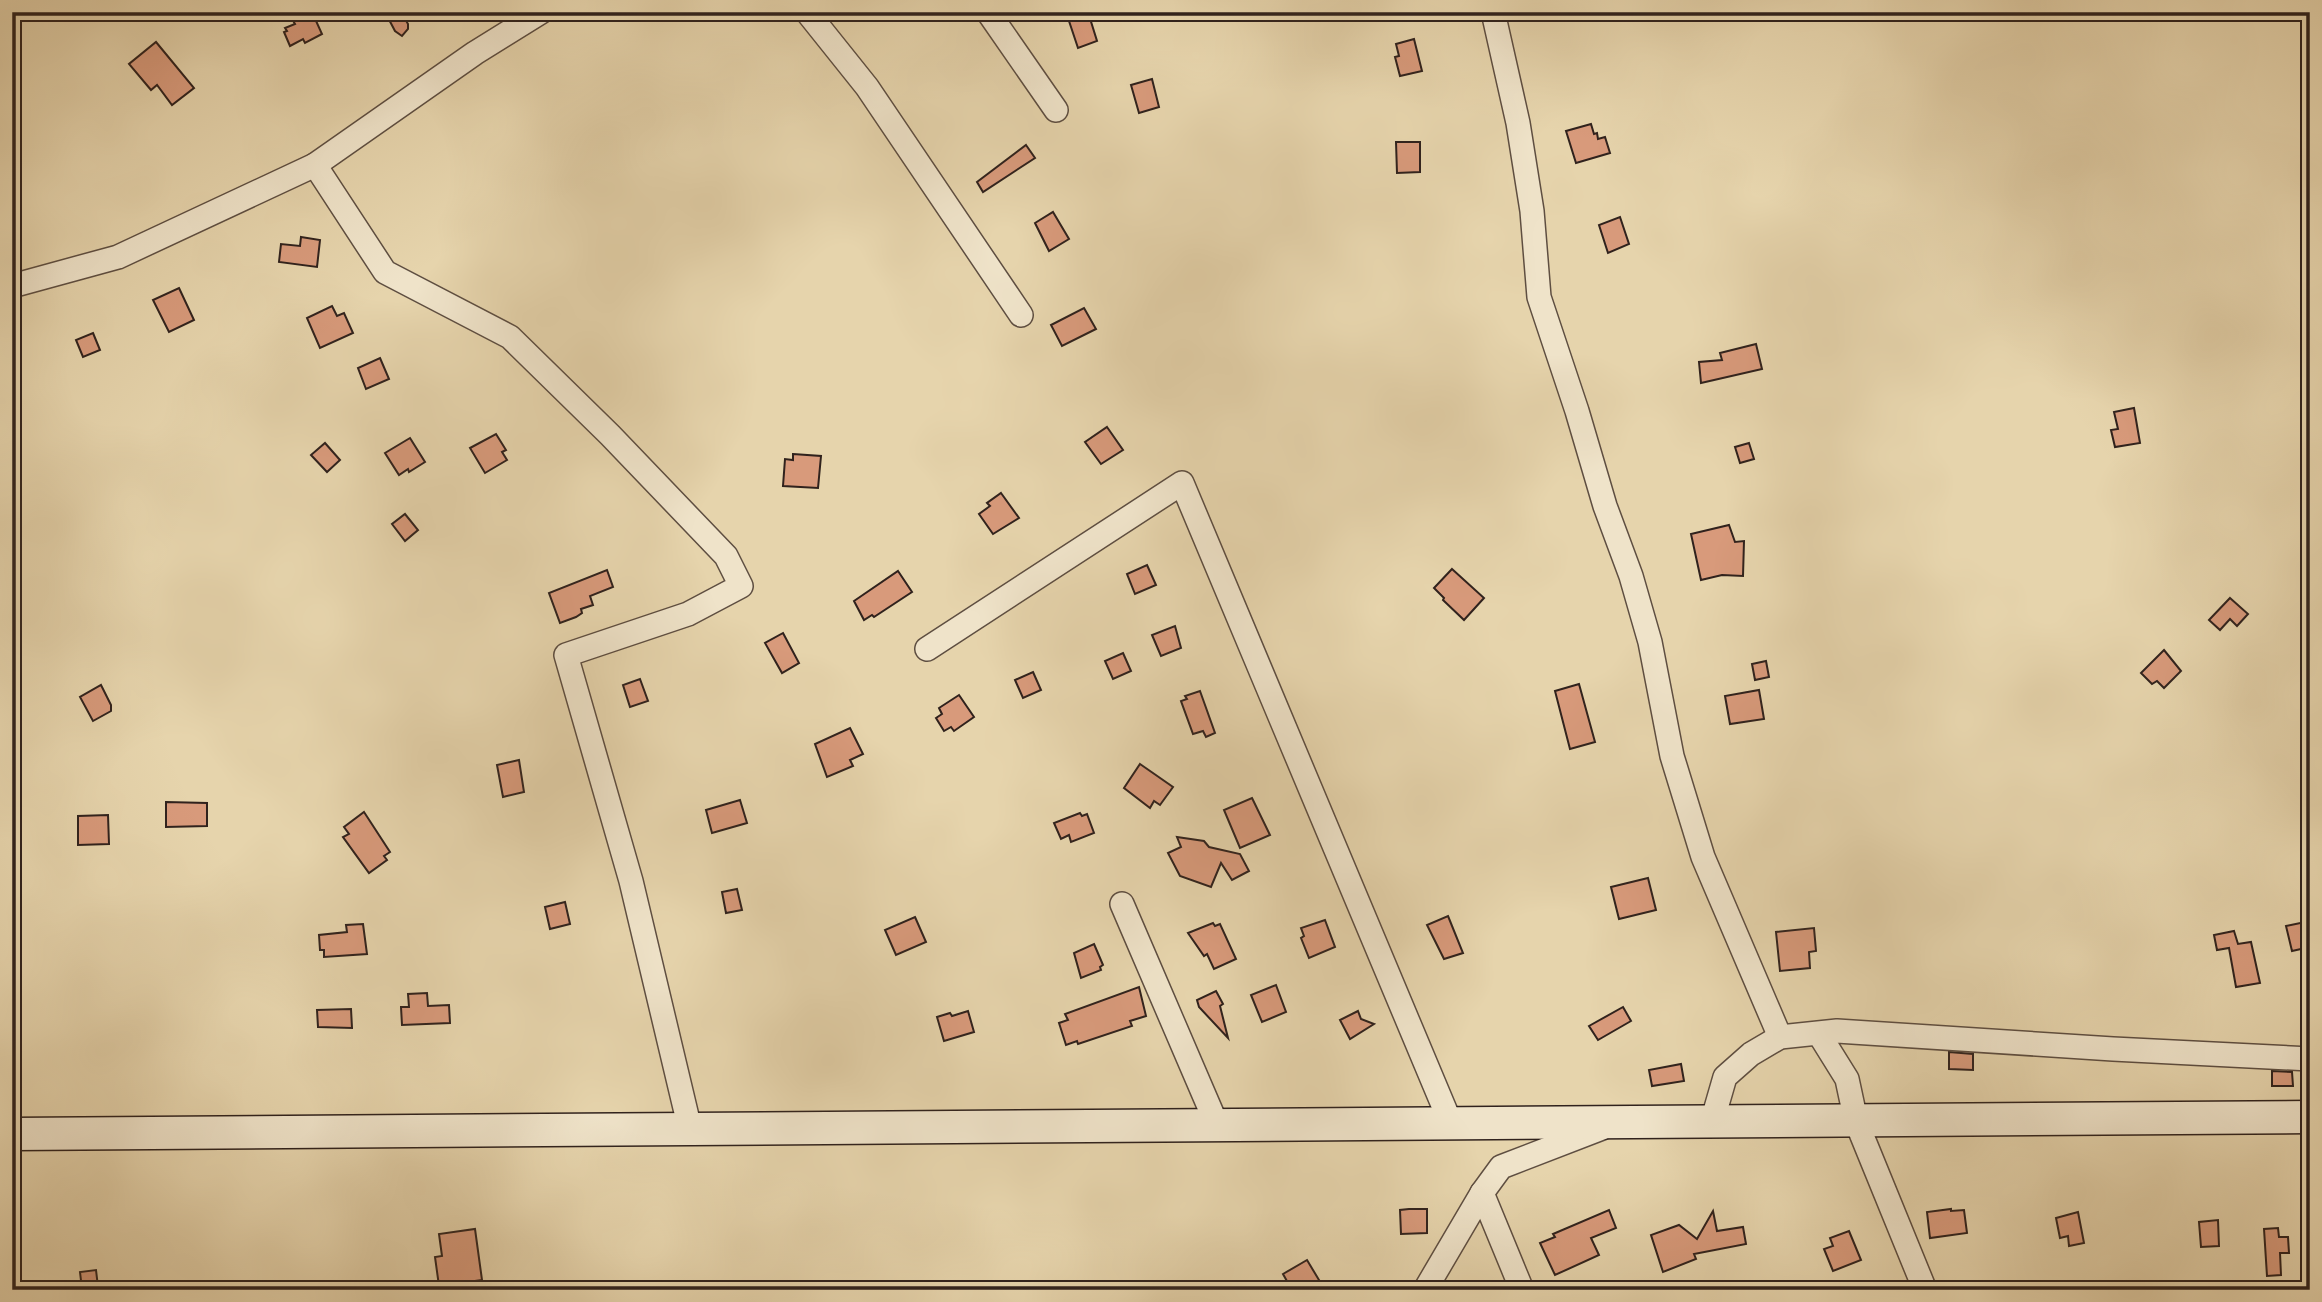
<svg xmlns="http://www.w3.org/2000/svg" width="2322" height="1302" viewBox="0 0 2322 1302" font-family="Vollkorn,serif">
<rect width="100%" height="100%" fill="#e6d4ac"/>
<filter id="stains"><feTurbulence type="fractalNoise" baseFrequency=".00286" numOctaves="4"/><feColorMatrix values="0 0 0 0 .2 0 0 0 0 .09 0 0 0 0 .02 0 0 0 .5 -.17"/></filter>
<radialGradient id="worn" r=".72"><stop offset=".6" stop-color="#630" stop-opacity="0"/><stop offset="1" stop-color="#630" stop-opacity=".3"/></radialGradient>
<g fill="#d89a7b" stroke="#30221d" stroke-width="2">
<polygon points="288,12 312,12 322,34 305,43 303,39 290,46 284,32 287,31 285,28 295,24"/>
<polygon points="385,12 401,12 408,24 408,29 402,36 395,31"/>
<polygon points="1066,12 1088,12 1097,41 1078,48"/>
<polygon points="1414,39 1422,71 1400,76 1395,57 1399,56 1396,44"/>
<polygon points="156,42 194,88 172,105 157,85 151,90 129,64"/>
<polygon points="1152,79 1159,107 1139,113 1131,85"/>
<polygon points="1591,124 1594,134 1597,133 1598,139 1605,137 1610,153 1576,163 1566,131"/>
<polygon points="1396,142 1420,142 1420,172 1397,173"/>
<polygon points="1026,145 1035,158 983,192 977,182"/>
<polygon points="1053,212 1069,239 1049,251 1035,223"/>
<polygon points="1620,217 1629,244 1608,253 1599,225"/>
<polygon points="301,237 320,240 317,267 279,262 281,244 300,246"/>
<polygon points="179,288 194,320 169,332 153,300"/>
<polygon points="332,306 337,316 344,313 353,333 320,348 307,318"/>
<polygon points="1084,308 1096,329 1062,346 1051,325"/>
<polygon points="93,333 100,350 83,357 76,340"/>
<polygon points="1756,344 1762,369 1701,383 1699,362 1722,360 1720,353"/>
<polygon points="380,358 389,379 366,389 358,368"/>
<polygon points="2134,408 2140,443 2115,447 2111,430 2118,429 2114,412"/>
<polygon points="1107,427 1123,450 1101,464 1085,442"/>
<polygon points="496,434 506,450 502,452 507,460 485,473 470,448"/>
<polygon points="410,438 425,462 409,472 408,469 399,475 385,453"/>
<polygon points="325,443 340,460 327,472 311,455"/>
<polygon points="1749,443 1754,459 1740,463 1735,447"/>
<polygon points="793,454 821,456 818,488 783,486 785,459 793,460"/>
<polygon points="1001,493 1019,518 993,534 979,514 990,506 987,503"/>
<polygon points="405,514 418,530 405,541 392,524"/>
<polygon points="1729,525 1735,542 1744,541 1743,576 1722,575 1701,580 1691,534"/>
<polygon points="1147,565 1156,585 1135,594 1127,574"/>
<polygon points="1452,569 1484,598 1464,620 1443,600 1444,598 1434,588"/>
<polygon points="607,570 613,587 590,596 593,605 581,609 582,613 576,617 560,623 549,593"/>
<polygon points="898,571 912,592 874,617 872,615 864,620 854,601"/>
<polygon points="2230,598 2248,614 2237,626 2230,619 2220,630 2209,620"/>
<polygon points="1175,626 1181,648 1161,656 1152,635"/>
<polygon points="783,633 799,663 782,673 765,643"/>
<polygon points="2164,650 2181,671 2164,688 2157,681 2152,684 2141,673"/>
<polygon points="1123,653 1131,671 1113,679 1105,661"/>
<polygon points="1766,661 1769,677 1755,680 1752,664"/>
<polygon points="1033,672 1041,690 1023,698 1015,680"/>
<polygon points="640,679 648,701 630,707 623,685"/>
<polygon points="1579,684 1595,742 1570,749 1555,691"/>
<polygon points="101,685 111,705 111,711 93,721 80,697"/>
<polygon points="1759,690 1764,719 1730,724 1725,696"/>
<polygon points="1200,691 1215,733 1206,737 1203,731 1193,734 1181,701 1187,699 1185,696"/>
<polygon points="959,695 974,717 954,731 951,727 944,731 936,718 942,714 939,708"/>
<polygon points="850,728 863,754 850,760 853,766 827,777 815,744"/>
<polygon points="519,760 524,792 503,797 497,765"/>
<polygon points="1140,764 1173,787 1160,805 1154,801 1150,808 1124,788"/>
<polygon points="1252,798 1270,835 1240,848 1224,810"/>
<polygon points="740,800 747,823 712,833 706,810"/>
<polygon points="166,802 207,803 207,826 166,827"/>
<polygon points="364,812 390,852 384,856 387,860 369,873 343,837 349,834 344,827"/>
<polygon points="1080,813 1082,816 1087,814 1094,833 1071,842 1069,835 1061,839 1054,823"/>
<polygon points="108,815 109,844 78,845 78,816"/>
<polygon points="1177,837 1204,841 1209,847 1240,854 1249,871 1232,880 1221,863 1211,887 1180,876 1168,853 1181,847"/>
<polygon points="1648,878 1656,910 1619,919 1611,887"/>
<polygon points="737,889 742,910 726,913 722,892"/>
<polygon points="565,902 570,924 550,929 545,907"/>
<polygon points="1448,916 1463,953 1444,959 1427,925"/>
<polygon points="915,917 926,942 896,955 885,930"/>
<polygon points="1325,920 1335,947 1309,958 1301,938 1304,936 1301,928"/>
<polygon points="2310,921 2310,947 2292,951 2286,926"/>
<polygon points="1213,923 1215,926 1220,924 1236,959 1214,969 1207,954 1204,956 1188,933"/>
<polygon points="363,924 367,954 324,957 324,950 320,950 319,935 347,932 346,925"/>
<polygon points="1814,928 1816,951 1809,952 1810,968 1780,971 1776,932"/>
<polygon points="2234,931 2238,944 2251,942 2260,983 2236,987 2229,948 2217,950 2214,935"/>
<polygon points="1094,944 1103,965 1100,967 1101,970 1081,978 1074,953"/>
<polygon points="1276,985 1286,1012 1262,1022 1251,995"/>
<polygon points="1139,987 1146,1016 1130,1021 1132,1026 1078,1044 1077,1041 1066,1045 1059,1023 1068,1020 1065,1014"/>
<polygon points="1216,991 1223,1004 1220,1006 1228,1038 1199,1007 1197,1000"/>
<polygon points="427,993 428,1006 449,1005 450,1023 402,1025 401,1007 409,1007 408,994"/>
<polygon points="1623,1007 1631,1021 1598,1040 1589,1026"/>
<polygon points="351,1009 352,1028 318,1027 317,1010"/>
<polygon points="968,1011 974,1032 944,1041 937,1017 950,1013 952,1016"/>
<polygon points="1358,1011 1361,1019 1374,1024 1350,1039 1340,1020"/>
<polygon points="1949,1052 1973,1054 1973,1070 1949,1069"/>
<polygon points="1681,1064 1684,1081 1652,1086 1649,1070"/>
<polygon points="2272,1071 2292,1072 2293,1086 2272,1086"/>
<polygon points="1409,1209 1427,1209 1427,1233 1401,1234 1400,1210"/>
<polygon points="1951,1209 1951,1211 1964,1210 1967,1233 1930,1238 1927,1212"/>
<polygon points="1609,1210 1616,1228 1591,1238 1599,1255 1555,1275 1540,1243 1555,1237 1553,1234"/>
<polygon points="1713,1211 1717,1231 1743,1227 1746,1244 1694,1254 1696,1259 1663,1272 1651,1235 1679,1225 1697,1239"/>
<polygon points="2078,1212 2084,1243 2069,1246 2068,1236 2060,1238 2056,1218"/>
<polygon points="2218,1220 2219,1246 2201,1247 2199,1222"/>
<polygon points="2278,1228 2279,1237 2288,1237 2289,1253 2280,1253 2281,1275 2267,1276 2264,1229"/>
<polygon points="475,1229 482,1280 439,1286 435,1257 442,1256 439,1234"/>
<polygon points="1849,1231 1861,1260 1833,1271 1824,1249 1833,1246 1830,1238"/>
<polygon points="1307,1260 1325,1290 1292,1290 1283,1274"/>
<polygon points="96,1270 98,1287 82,1289 80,1272"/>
</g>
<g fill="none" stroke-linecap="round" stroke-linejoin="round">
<defs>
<g id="minor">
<polyline points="807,12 867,87 1021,315"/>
<polyline points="988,12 1056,110"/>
<polyline points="1493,12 1518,123 1532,211 1539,297 1577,411 1605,506 1631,576 1650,642 1672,756 1703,857 1780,1037"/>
<polyline points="315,165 475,53 541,12"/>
<polyline points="12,286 118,257 315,165 385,272 510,337 610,435 726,556 741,586 688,614 566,655 631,881 690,1129"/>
<polyline points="927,649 1182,483 1451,1124"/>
<polyline points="1122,904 1217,1125"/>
<polyline points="1819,1034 1847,1079 1856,1121 1925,1290"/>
<polyline points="1712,1122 1725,1077 1751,1054 1780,1037 1837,1031 2113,1049 2310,1059"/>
<polyline points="1482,1193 1522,1290"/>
<polyline points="1425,1290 1482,1193 1501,1167 1602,1128"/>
</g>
<polyline id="secondary" points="12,1134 2310,1117"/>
</defs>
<use href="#minor" stroke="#5e4e41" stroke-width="26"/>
<use href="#secondary" stroke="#30221d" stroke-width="35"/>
<use href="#minor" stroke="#efe3c9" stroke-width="23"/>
<use href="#secondary" stroke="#efe3c9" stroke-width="32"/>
</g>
<rect width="2322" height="1302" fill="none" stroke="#e6d4ac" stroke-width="42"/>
<rect x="14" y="14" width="2294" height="1274" fill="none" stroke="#30221d" stroke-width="3.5"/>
<rect x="21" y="21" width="2280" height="1260" fill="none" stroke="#30221d" stroke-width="2"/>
<rect width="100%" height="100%" filter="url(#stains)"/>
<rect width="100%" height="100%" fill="url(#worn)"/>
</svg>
